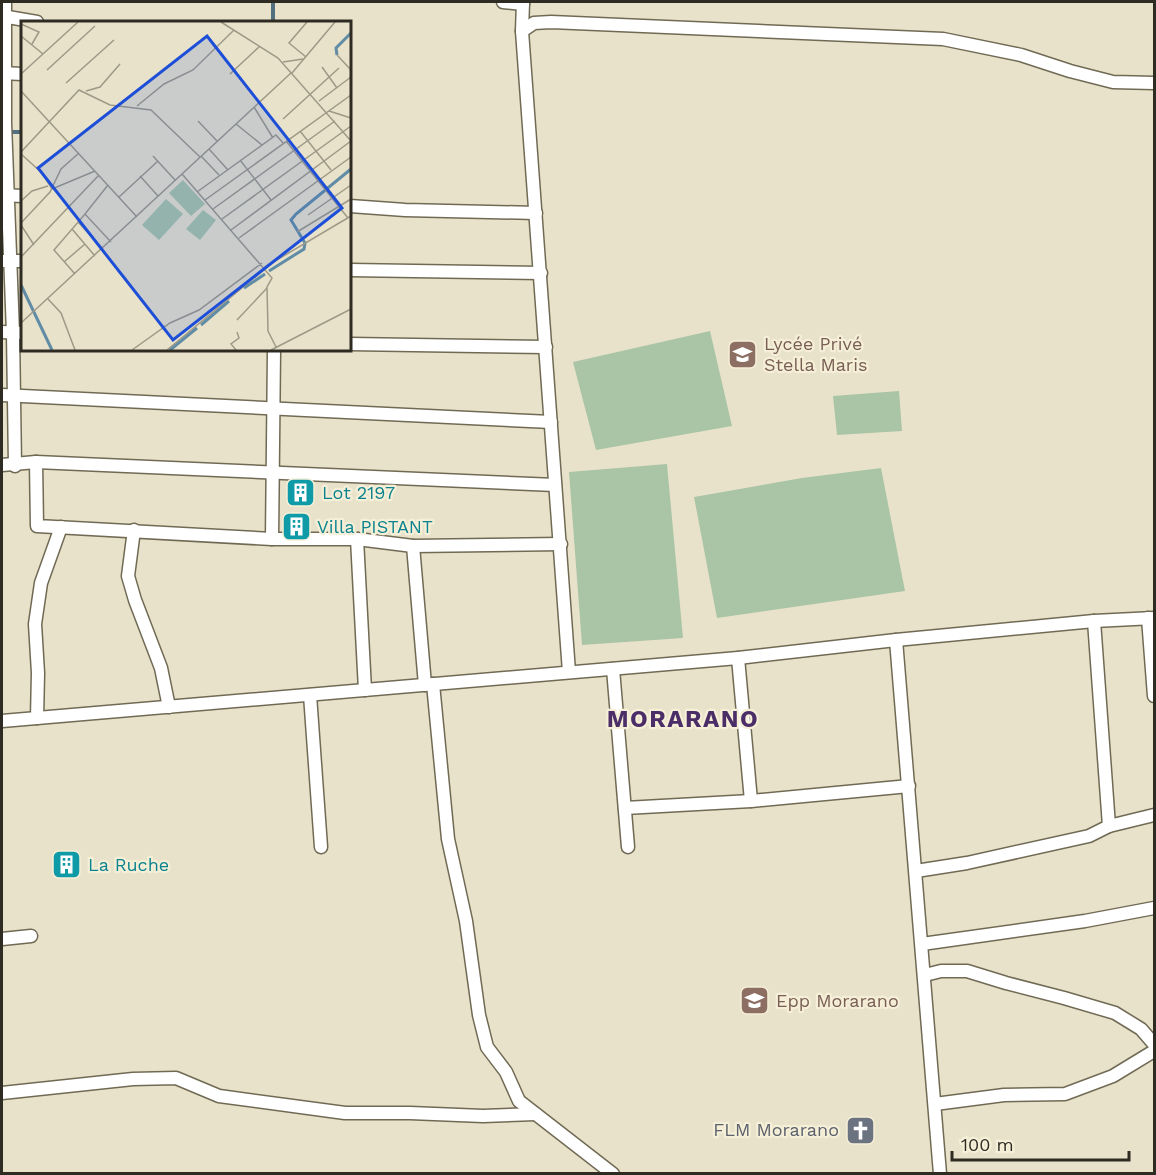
<svg xmlns="http://www.w3.org/2000/svg" width="1156" height="1175" viewBox="0 0 1156 1175" font-family="'Work Sans',sans-serif">
<rect width="100%" height="100%" fill="#e9e2ca"/>
<g fill="#a9c5a5">
<polygon points="710,331 732,426 596,450 573,362"/>
<polygon points="899,391 902,431 837,435 833,396"/>
<polygon points="667,464 683,638 582,645 569,472"/>
<polygon points="881,468 905,591 717,618 694,497 802,478"/>
</g>
<g fill="none" stroke-linecap="round" stroke-linejoin="round">
<g stroke="#526f7f" stroke-width="4">
<polyline points="273,2 273,22"/>
<polyline points="8,132 22,132"/>
</g>
<defs>
<g id="street">
<polyline points="5,2 5,123 13,333 15,466"/>
<polyline points="503,2 523,4"/>
<polyline points="523,2 522,31 569,672"/>
<polyline points="2,16 37,22"/>
<polyline points="522,31 534,23 551,22 943,39 1021,55 1070,71 1113,82 1154,83"/>
<polyline points="2,73 22,74"/>
<polyline points="2,195 22,196"/>
<polyline points="350,206 405,210 536,213"/>
<polyline points="3,261 22,261"/>
<polyline points="350,270 541,273"/>
<polyline points="2,332 22,333"/>
<polyline points="350,344 546,347"/>
<polyline points="2,395 551,422"/>
<polyline points="36,462 37,526 272,539 357,539 413,546 561,544"/>
<polyline points="2,465 36,462 555,485"/>
<polyline points="134,530 128,576 135,600 161,668 169,707"/>
<polyline points="272,539 274,350"/>
<polyline points="357,539 365,690"/>
<polyline points="413,546 425,685"/>
<polyline points="1148,618 1154,696"/>
<polyline points="1094,621 1109,826 1154,815"/>
<polyline points="896,640 940,1174"/>
<polyline points="738,658 751,801"/>
<polyline points="613,669 628,847"/>
<polyline points="433,684 448,839 466,921 479,1015 487,1047 506,1072 519,1101 613,1174"/>
<polyline points="310,695 321,847"/>
<polyline points="37,718 38,673 35,624 41,583 61,527"/>
<polyline points="2,721 738,658 896,640 1094,621 1154,618"/>
<polyline points="625,808 751,801 909,786"/>
<polyline points="916,871 967,863 1089,836 1109,826"/>
<polyline points="2,939 31,936"/>
<polyline points="922,944 1085,921 1154,908"/>
<polyline points="925,975 941,971 967,971 1006,983 1064,998 1115,1013 1141,1029 1154,1044"/>
<polyline points="2,1093 133,1079 176,1078 219,1096 345,1113 410,1113 483,1116 535,1114"/>
<polyline points="935,1104 1004,1095 1065,1094 1113,1076 1154,1051"/>
</g>
</defs>
<use href="#street" stroke="#706a55" stroke-width="15"/>
<use href="#street" stroke="#fff" stroke-width="12"/>
</g>
<defs>
<symbol id="school-square" viewBox="-11 -11 22 22"><rect x="-9" y="-9" width="18" height="18" rx="4" fill="#8d6e63" stroke="#f6efd7"/><path d="M0-5L7-2L0 1L-7-2ZM-4 1L0 2.5L4 1V4Q0 6-4 4Z" fill="#fff"/></symbol>
<symbol id="building-square" viewBox="-11 -11 22 22"><rect x="-9" y="-9" width="18" height="18" rx="4" fill="#0f9aa8" stroke="#f6efd7"/><path d="M-4-6H4V6H1V3H-1V6H-4ZM-2.5-4.3h1.7v1.8h-1.7ZM.8-4.3h1.7v1.8H.8ZM-2.5-1h1.7V.8h-1.7ZM.8-1h1.7V.8H.8Z" fill="#fff"/></symbol>
<symbol id="church-square" viewBox="-11 -11 22 22"><rect x="-9" y="-9" width="18" height="18" rx="4" fill="#6b7280" stroke="#f6efd7"/><path d="M-1.2-6h2.4v3.5h3.3v2.4h-3.3V6h-2.4V-.1h-3.3v-2.4h3.3Z" fill="#fff"/></symbol>
</defs>
<g fill-rule="evenodd">
<use href="#school-square" x="726" y="338" width="33" height="33"/>
<use href="#building-square" x="284" y="476" width="33" height="33"/>
<use href="#building-square" x="280" y="510" width="33" height="33"/>
<use href="#building-square" x="50" y="848" width="33" height="33"/>
<use href="#school-square" x="738" y="984" width="33" height="33"/>
<use href="#church-square" x="844" y="1114" width="33" height="33"/>
</g>
<g text-anchor="middle" stroke-width="4.5" stroke-linejoin="round" paint-order="stroke">
<g font-size="18" fill="#785e54" stroke="#f6efd7" text-anchor="start">
<text x="764" y="350">Lycée Privé<tspan x="764" dy="21">Stella Maris</tspan></text>
<text x="776" y="1007">Epp Morarano</text>
</g>
<g font-size="18" fill="#0d838f" stroke="#f6efd7" text-anchor="start">
<text x="322" y="499">Lot 2197</text>
<text x="317" y="533">Villa PISTANT</text>
<text x="88" y="871">La Ruche</text>
</g>
<g font-size="18" fill="#5b616d" stroke="#f6efd7" text-anchor="end">
<text x="839" y="1136">FLM Morarano</text>
</g>
<g font-size="24" font-weight="bold" letter-spacing="1.5" fill="#4b2e68" stroke="#f6efd7">
<text x="683" y="727">MORARANO</text>
</g>
</g>
<g transform="translate(21 21)">
<rect width="330" height="330" fill="#e9e2ca"/>
<path d="M162,159L184,183L170,195L148,172ZM145,178L162,193L138,219L121,204ZM182,189L195,199L179,219L165,208Z" fill="#a9c5a5"/>
<path fill="none" stroke="#618ca6" stroke-width="3" d="M316,34L315,27L330,12M248,250L283,228L284,222L270,199L275,193L330,148M0,264L31,329M223,267L244,253M180,304L208,280M149,329L176,307"/>
<path fill="none" stroke="#9e9987" stroke-width="1.5" d="M200,1L257,37L330,120M0,3L18,11L11,23M0,15L22,33M316,34L330,49M285,36L268,22L286,1M262,41L282,38M301,46L316,67M26,49L74,5M271,52L314,1M0,53L57,1M209,53L239,25M45,62L93,19M0,70L116,196M65,70L79,66L99,43M298,80L330,56M116,85L143,63L172,49L213,9M233,86L252,117M308,90L330,97M262,98L318,47M177,100L196,120M215,103L241,124M279,110L310,149M265,120L327,197M188,128L207,149M0,131L58,69L89,84L130,89L179,136M0,133L21,152L31,168L74,150M132,135L154,159M180,135L198,154M219,139L250,179M161,153L251,257L246,266L247,310L255,326M119,155L137,175M176,171L255,114L263,123M98,176L137,140M184,179L330,74M0,180L11,170L27,165M192,188L314,100M64,193L87,164M287,194L330,164M201,198L330,105M57,201L82,228M0,202L29,171L40,148L58,132M0,204L13,224M51,208L74,235M210,209L330,120M276,211L330,178M218,217L330,136M0,236L78,154M43,241L64,223M244,246L330,195M54,253L33,229L64,193L90,221M27,278L40,292L54,329M216,299L246,267M0,302L270,52M111,329L149,302L178,289L241,242M146,329L245,247M215,329L210,323L218,317L216,311M250,329L330,288"/>
<path fill="#1d4ed8" fill-opacity="0.15" stroke="#1d4ed8" stroke-width="3" d="M186,15L321,187L152,319L17,147Z"/>
<rect width="330" height="330" fill="none" stroke="#2e2b23" stroke-width="3"/>
</g>
<rect width="1156" height="1175" fill="none" stroke="#2e2b23" stroke-width="6"/>
<path d="M952 1151v9h177v-9" fill="none" stroke="#2e2b23" stroke-width="3"/>
<text x="961" y="1151" font-size="18" fill="#2e2b23" stroke="#f6efd7" stroke-width="4.5" paint-order="stroke">100 m</text>
</svg>
